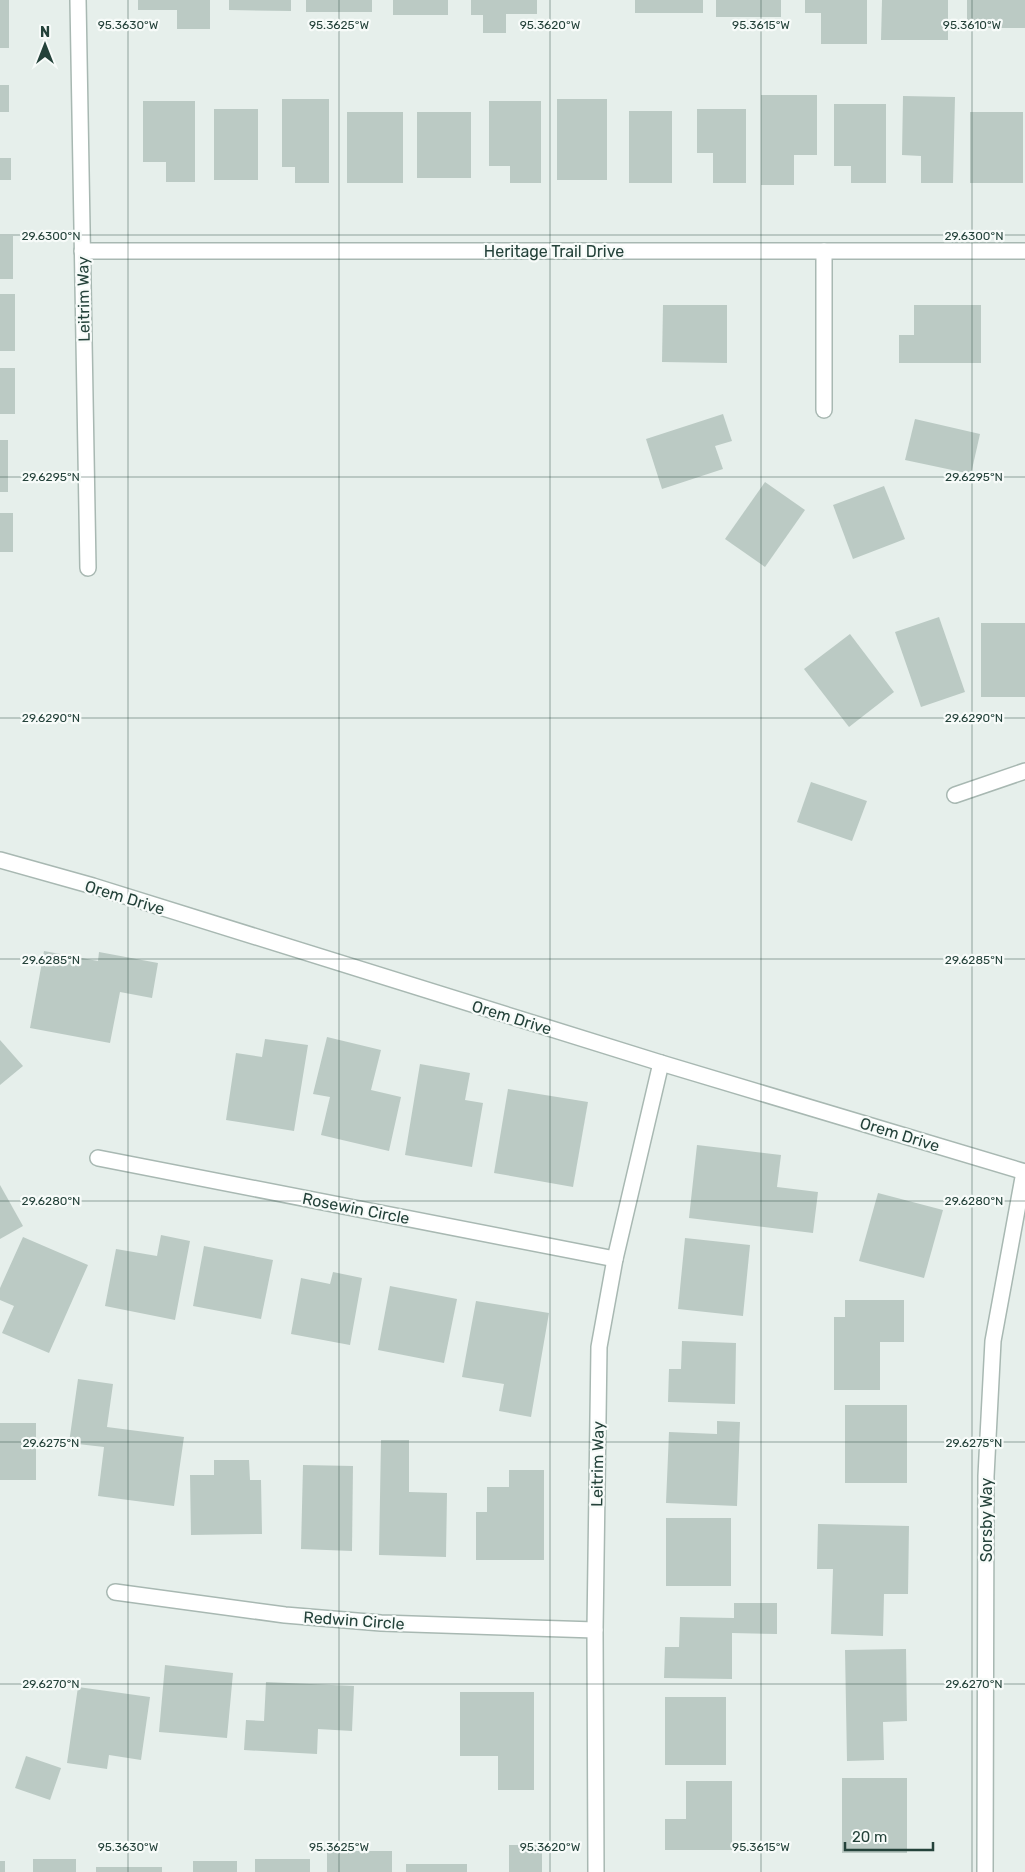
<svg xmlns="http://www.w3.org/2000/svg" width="1025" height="1872" viewBox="0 0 1025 1872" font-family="Rubik,sans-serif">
<rect width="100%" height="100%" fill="#e6efeb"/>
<g fill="#bbcac4">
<rect x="0" y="0" width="9" height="48"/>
<polygon points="138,0 210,0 210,29 177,29 177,10 138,10"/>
<polygon points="229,0 291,0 291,11 229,10"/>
<rect x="306" y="0" width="66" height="12"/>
<rect x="393" y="0" width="55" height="15"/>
<polygon points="471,0 537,0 537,14 506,14 506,33 483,33 483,15 471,15"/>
<rect x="635" y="0" width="68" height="13"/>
<rect x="716" y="0" width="65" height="17"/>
<polygon points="805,0 867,0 867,44 821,44 821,13 805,13"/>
<polygon points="882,0 948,0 948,40 881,40"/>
<rect x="967" y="0" width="58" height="28"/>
<rect x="0" y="85" width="9" height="27"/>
<polygon points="761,95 817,95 817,155 794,155 794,185 761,185"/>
<polygon points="903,96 955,97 953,183 921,183 921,156 902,155"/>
<polygon points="282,99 329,99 329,183 295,183 295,167 282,167"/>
<rect x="557" y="99" width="50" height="81"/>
<polygon points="143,101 195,101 195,182 166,182 166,162 143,162"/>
<polygon points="489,101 541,101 541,183 510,183 510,166 489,166"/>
<polygon points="834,104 886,104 886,183 851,183 851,166 834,166"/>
<rect x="214" y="109" width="44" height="71"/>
<polygon points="697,109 746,109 746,183 713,183 713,153 697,153"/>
<rect x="629" y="111" width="43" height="72"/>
<rect x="347" y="112" width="56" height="71"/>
<rect x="417" y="112" width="54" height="66"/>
<rect x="970" y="112" width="53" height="71"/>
<rect x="0" y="158" width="11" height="22"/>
<rect x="0" y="236" width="13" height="43"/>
<rect x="0" y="294" width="15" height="57"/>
<polygon points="663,305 727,305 727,363 662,362"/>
<polygon points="914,305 981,305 981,363 899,363 899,335 914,335"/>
<rect x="0" y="368" width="15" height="46"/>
<polygon points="723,414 732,441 715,446 723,469 662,489 646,439"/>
<polygon points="915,419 980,434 971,474 905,460"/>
<rect x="0" y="440" width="8" height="52"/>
<polygon points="765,482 805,510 765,567 725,539"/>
<polygon points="884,486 905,539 853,559 833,505"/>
<rect x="0" y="513" width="13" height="39"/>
<polygon points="939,617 965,692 921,707 895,632"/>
<rect x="981" y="623" width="44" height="74"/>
<polygon points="850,634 894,692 849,727 804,669"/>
<polygon points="811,782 867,801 852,841 797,822"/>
<polygon points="44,951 98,961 99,952 158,963 152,998 120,992 110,1043 30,1028"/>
<polygon points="327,1037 381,1050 371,1090 401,1097 389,1151 321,1135 330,1097 313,1094"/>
<polygon points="265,1039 308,1045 294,1131 226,1120 236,1053 262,1057"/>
<polygon points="0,1040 23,1066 0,1085"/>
<polygon points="420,1064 470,1073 465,1100 483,1103 472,1167 405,1155"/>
<polygon points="508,1089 588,1102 573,1187 494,1173"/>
<polygon points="697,1145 781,1155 777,1187 818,1192 813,1233 689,1218"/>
<polygon points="0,1185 23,1226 0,1239"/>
<polygon points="878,1193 943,1210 924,1278 859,1261"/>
<polygon points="161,1235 190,1241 175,1320 105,1306 116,1249 157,1256"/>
<polygon points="23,1237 88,1265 49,1353 2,1333 14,1306 0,1300 0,1288"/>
<polygon points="685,1238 750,1245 743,1316 678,1309"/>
<polygon points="204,1246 273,1260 261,1319 193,1306"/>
<polygon points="333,1272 362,1278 350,1345 291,1334 301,1278 330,1284"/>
<polygon points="390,1286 457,1299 444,1363 378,1350"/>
<polygon points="845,1300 904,1300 904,1342 880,1342 880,1390 834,1390 834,1317 845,1317"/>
<polygon points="476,1301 549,1313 531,1417 499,1411 504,1384 462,1377"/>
<polygon points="682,1341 736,1343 735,1404 668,1402 669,1369 681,1369"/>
<polygon points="78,1379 113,1384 107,1427 184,1437 174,1506 98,1496 104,1447 69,1443"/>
<rect x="845" y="1405" width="62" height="78"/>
<polygon points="717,1421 740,1422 737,1506 666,1503 669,1432 717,1434"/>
<rect x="0" y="1423" width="36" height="57"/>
<polygon points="381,1440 409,1440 409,1492 447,1493 446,1557 379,1555"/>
<polygon points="214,1460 249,1460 250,1480 261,1480 262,1534 191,1535 190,1475 214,1475"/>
<polygon points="303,1465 353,1466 352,1551 301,1549"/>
<polygon points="509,1470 544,1470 544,1560 476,1560 476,1512 487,1512 487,1487 509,1487"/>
<rect x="666" y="1518" width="65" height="68"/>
<polygon points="818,1524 909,1526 908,1594 884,1594 883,1636 831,1634 833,1569 817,1569"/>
<polygon points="734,1603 777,1603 777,1634 732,1633 732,1679 664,1678 665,1647 679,1647 680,1617 734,1618"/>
<polygon points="906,1649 907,1721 883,1722 884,1760 847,1761 845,1650"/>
<polygon points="165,1665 233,1673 227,1738 159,1732"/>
<polygon points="266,1682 354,1686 352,1731 318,1729 317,1754 244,1750 246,1720 264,1721"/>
<polygon points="78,1687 150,1697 141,1760 109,1755 107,1769 67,1763"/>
<polygon points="460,1692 534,1692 534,1790 498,1790 498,1756 460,1756"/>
<rect x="665" y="1697" width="61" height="68"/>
<polygon points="26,1756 61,1768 50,1800 15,1788"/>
<rect x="842" y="1778" width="65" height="75"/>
<polygon points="686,1781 732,1781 732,1850 665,1850 665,1819 686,1819"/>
<rect x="509" y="1845" width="33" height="27"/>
<rect x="327" y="1851" width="65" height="21"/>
<rect x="33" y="1859" width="43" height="13"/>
<rect x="255" y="1859" width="55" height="13"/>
<rect x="0" y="1861" width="5" height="11"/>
<rect x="193" y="1861" width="44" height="11"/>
<rect x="406" y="1864" width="61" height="8"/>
<rect x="96" y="1867" width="66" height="5"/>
</g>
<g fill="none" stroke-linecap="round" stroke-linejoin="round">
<defs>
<g id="street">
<polyline points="78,0 88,568"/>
<polyline points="82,251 1025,251"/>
<polyline points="824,251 824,410"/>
<polyline points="955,795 1025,771"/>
<polyline points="0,860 93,886 661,1063 1025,1172"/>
<polyline points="98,1158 615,1259"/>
<polyline points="115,1592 285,1615 381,1623 595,1630"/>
<polyline points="596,1872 595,1630 599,1347 615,1259 661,1063"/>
<polyline points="985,1872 986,1476 993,1341 1024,1172"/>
</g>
</defs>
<use href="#street" stroke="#a8b8b2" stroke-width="18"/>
<use href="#street" stroke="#fff" stroke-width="15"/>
</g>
<path fill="none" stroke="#24423a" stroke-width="1" stroke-opacity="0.45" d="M128,0V1872M339,0V1872M550,0V1872M761,0V1872M972,0V1872M0,235H1025M0,477H1025M0,718H1025M0,959H1025M0,1201H1025M0,1442H1025M0,1684H1025"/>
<g text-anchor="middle" stroke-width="4.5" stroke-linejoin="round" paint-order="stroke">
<g font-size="16" fill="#24423a" stroke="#f7fbf9">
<text x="554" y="257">Heritage Trail Drive</text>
<text transform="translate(83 299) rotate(-91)" y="6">Leitrim Way</text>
<text transform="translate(125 897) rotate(17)" y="6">Orem Drive</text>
<text transform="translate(512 1017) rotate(17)" y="6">Orem Drive</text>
<text transform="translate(900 1134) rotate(17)" y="6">Orem Drive</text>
<text transform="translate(356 1208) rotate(11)" y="6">Rosewin Circle</text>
<text transform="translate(597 1464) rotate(-89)" y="6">Leitrim Way</text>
<text transform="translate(986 1520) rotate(-90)" y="6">Sorsby Way</text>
<text transform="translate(354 1620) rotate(4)" y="6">Redwin Circle</text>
</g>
</g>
<g font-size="12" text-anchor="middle" fill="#24423a" stroke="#f7fbf9" stroke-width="4.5" stroke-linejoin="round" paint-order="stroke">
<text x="128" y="29">95.3630°W</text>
<text x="339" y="29">95.3625°W</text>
<text x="550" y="29">95.3620°W</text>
<text x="761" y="29">95.3615°W</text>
<text x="972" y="29">95.3610°W</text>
<text x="51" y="240">29.6300°N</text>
<text x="974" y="240">29.6300°N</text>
<text x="51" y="481">29.6295°N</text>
<text x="974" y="481">29.6295°N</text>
<text x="51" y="722">29.6290°N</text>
<text x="974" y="722">29.6290°N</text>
<text x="51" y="964">29.6285°N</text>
<text x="974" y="964">29.6285°N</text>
<text x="51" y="1205">29.6280°N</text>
<text x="974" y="1205">29.6280°N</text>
<text x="51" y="1447">29.6275°N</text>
<text x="974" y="1447">29.6275°N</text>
<text x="51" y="1688">29.6270°N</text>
<text x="974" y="1688">29.6270°N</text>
<text x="128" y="1851">95.3630°W</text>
<text x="339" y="1851">95.3625°W</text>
<text x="550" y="1851">95.3620°W</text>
<text x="761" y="1851">95.3615°W</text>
</g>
<g transform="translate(45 45)" stroke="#f7fbf9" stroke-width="4" paint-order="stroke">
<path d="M0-4L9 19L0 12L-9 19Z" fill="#24423a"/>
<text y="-8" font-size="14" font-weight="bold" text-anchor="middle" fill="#24423a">N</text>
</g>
<path d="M845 1842v8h88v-8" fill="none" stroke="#24423a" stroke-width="2.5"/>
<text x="852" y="1842" font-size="15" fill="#24423a" stroke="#f7fbf9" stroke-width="4" paint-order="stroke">20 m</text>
</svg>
